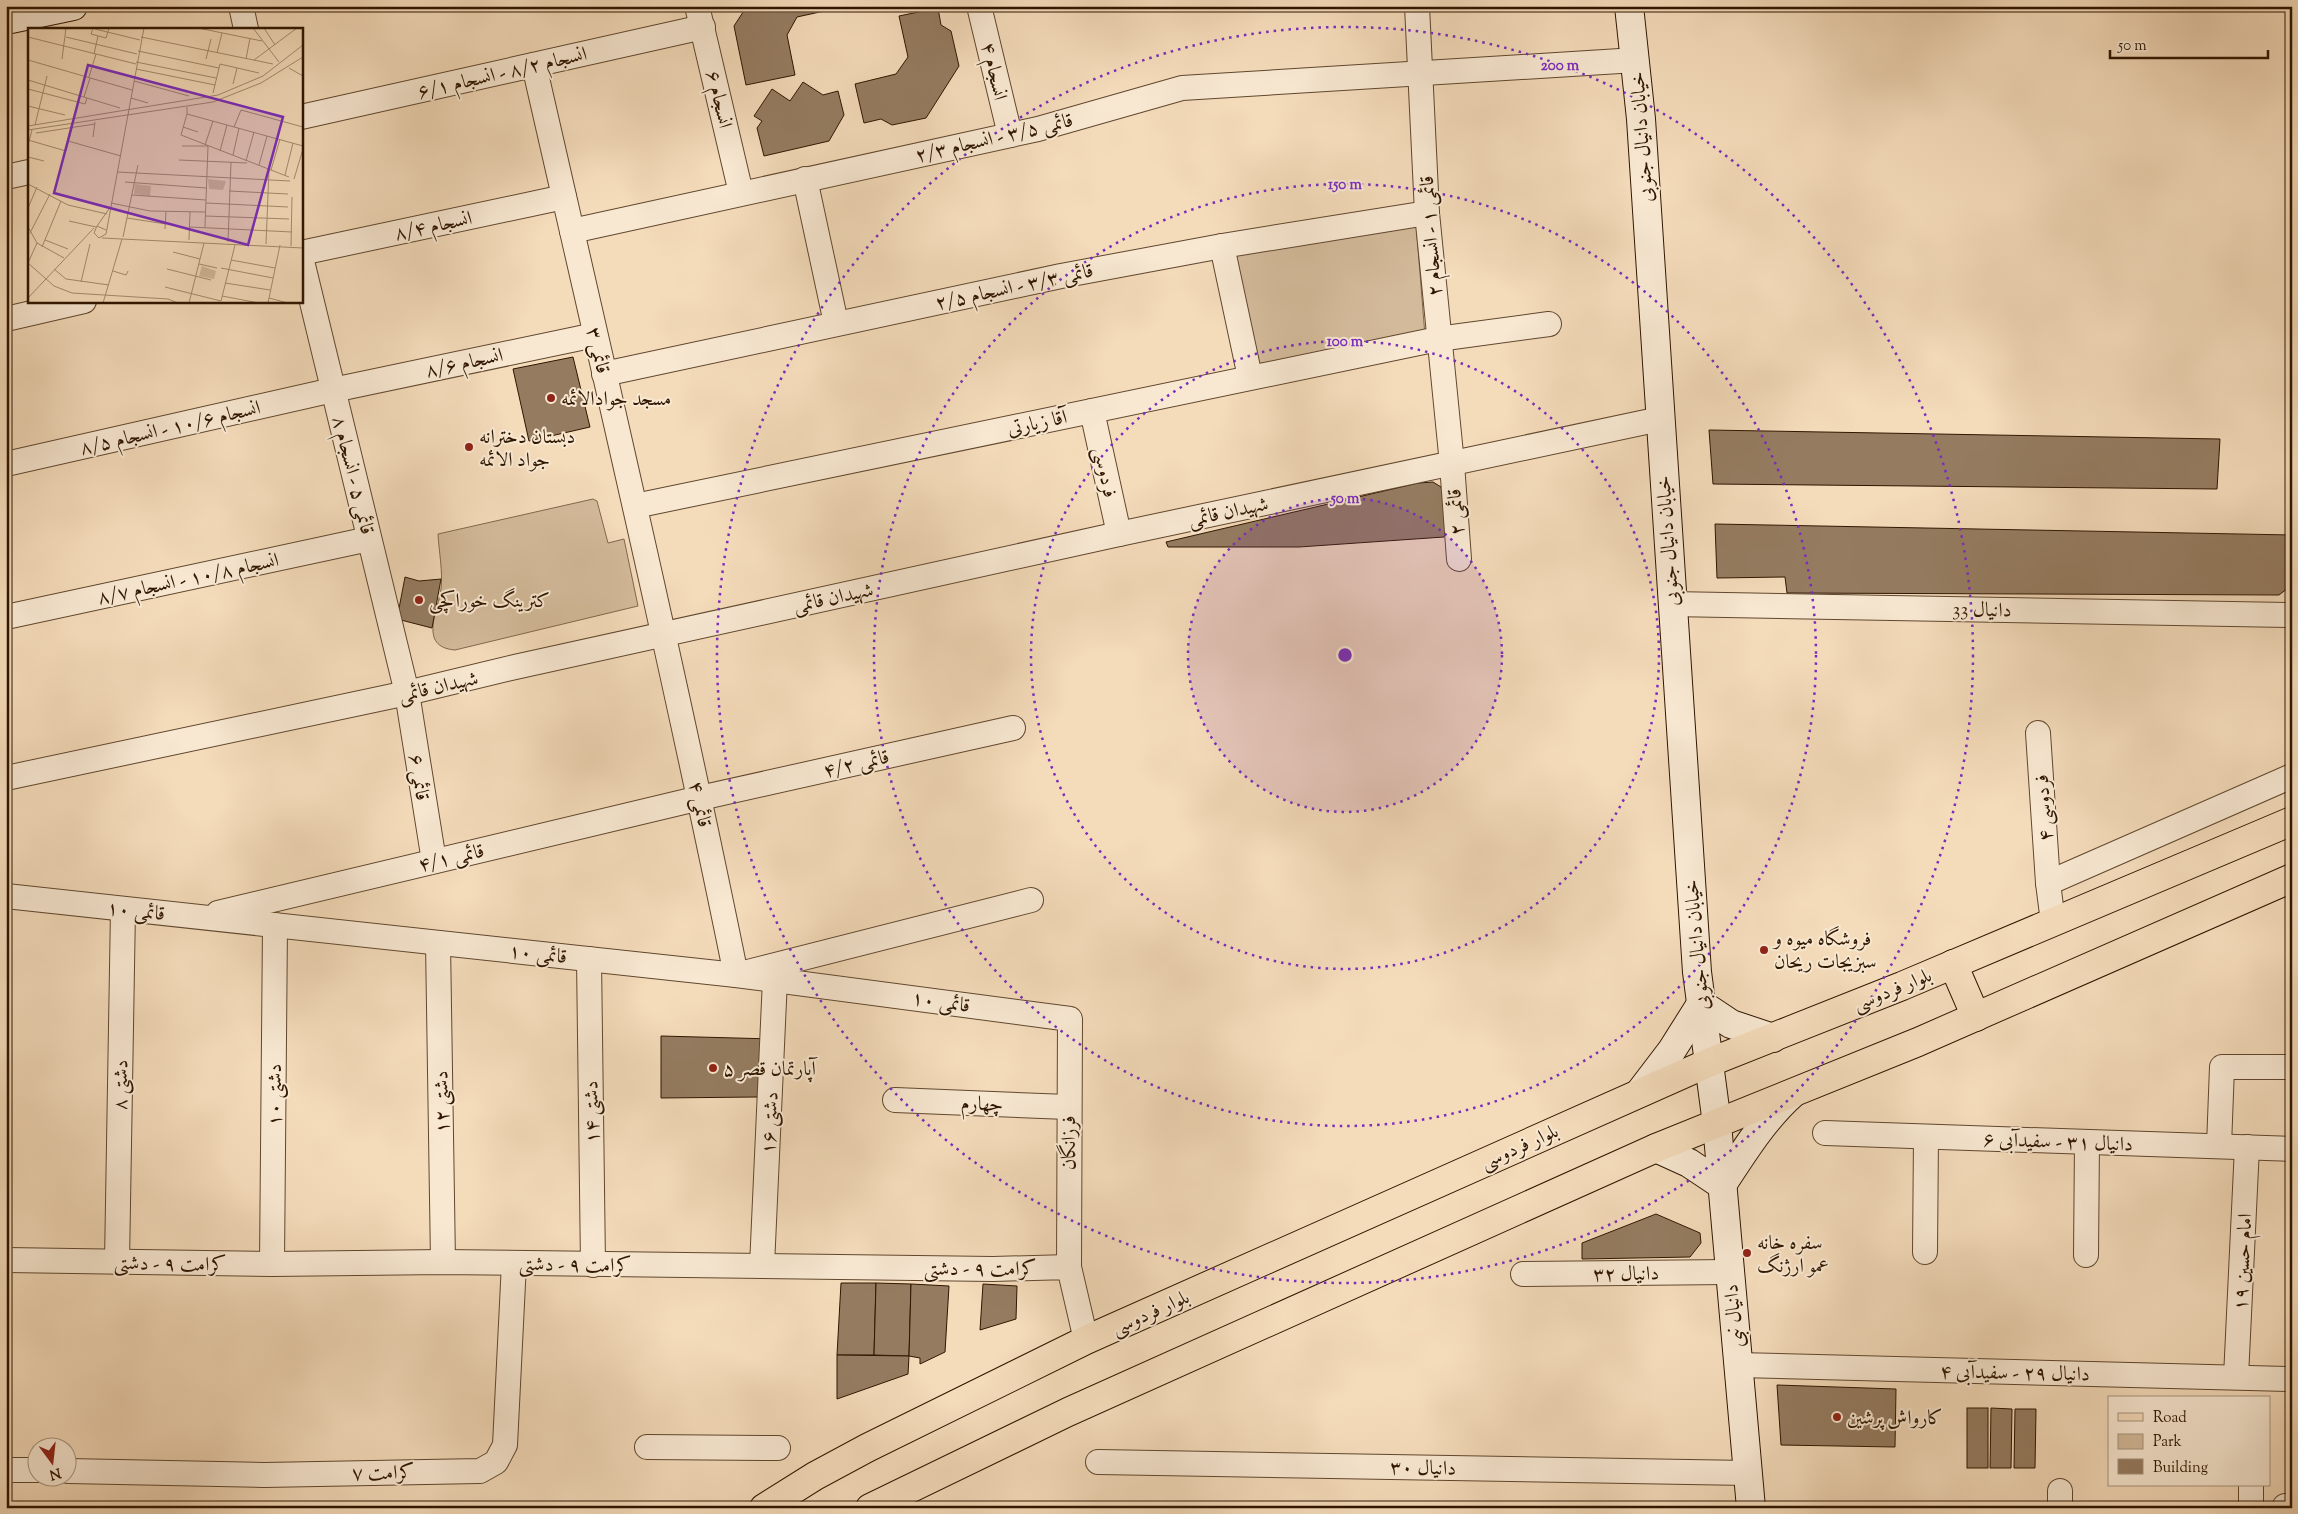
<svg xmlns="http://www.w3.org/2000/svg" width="2298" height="1514" viewBox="0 0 2298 1514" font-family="'Sorts Mill Goudy',Amiri,serif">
<rect width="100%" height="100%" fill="#f4dbba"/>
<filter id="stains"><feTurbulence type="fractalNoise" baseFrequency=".004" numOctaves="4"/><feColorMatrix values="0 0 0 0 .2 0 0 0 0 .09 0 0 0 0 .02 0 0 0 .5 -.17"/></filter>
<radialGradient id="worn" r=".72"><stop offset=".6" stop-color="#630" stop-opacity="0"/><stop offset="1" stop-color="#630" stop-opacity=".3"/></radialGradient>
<g fill="#d3ba9a" stroke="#81684d">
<polygon points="1416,223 1425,336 1251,365 1233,254"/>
<path d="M593,499L597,501L608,543L624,539L638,606L455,650C418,647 438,611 441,589C443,572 439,552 438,534Z"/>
</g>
<g fill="#957c61" stroke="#2f1600">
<polygon points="747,6 838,6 838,8 797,17 787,35 795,75 746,85 734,26"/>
<polygon points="889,6 901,6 898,11"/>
<polygon points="938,8 941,25 951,31 959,66 926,118 892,125 881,119 864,123 855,84 896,74 908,57 899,16"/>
<polygon points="803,82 823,95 838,91 844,115 829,141 764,156 757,128 762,121 754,116 772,89 790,101"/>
<polygon points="573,357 590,427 529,441 513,369"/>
<polygon points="1709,430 2220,439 2217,489 1713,484"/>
<polygon points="1433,482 1441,487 1449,520 1444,537 1299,547 1168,547 1166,542 1418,483"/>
<polygon points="1715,524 2292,535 2292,585 2279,595 1787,593 1785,577 1717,578"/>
<polygon points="405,577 419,581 441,579 432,628 397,619"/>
<polygon points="661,1036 773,1039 757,1097 661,1098"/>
<polygon points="1656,1214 1700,1233 1701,1243 1690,1257 1582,1259 1582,1243"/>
<polygon points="841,1283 876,1283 874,1355 837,1355"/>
<polygon points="876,1283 911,1284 909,1356 874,1355"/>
<polygon points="911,1284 949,1286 945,1352 920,1364 920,1358 909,1356"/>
<polygon points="983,1284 1017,1286 1016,1319 980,1330"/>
<polygon points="837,1355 909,1356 908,1374 837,1399"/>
<polygon points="1777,1385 1896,1389 1895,1447 1781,1445"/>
<rect x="1967" y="1408" width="21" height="60"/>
<polygon points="1991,1408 2012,1409 2011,1468 1990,1468"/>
<polygon points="2015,1409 2036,1409 2035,1468 2014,1468"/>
</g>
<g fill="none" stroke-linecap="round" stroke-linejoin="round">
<defs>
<g id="minor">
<polyline points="241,6 246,29"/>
<polyline points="697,6 741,193"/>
<polyline points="979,6 1010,135"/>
<polyline points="1417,6 1427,213 1452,464 1459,559"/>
<path d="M534,65C603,368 674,670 736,975L1031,900"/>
<polyline points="301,117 703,27"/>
<polyline points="6,177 29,172"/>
<polyline points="805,179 836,323"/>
<polyline points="572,231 1038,129 1182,88 1636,60"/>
<polyline points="1222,246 1250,377"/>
<polyline points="301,253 564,197"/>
<polyline points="301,257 407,693 434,861"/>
<polyline points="6,319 84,301"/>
<polyline points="604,374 1061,276 1222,246 1427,213"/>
<polyline points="1092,411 1119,534"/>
<polyline points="6,464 333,390 595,335"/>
<polyline points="635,506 1438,339 1549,324"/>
<polyline points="1671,604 2292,615"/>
<polyline points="6,617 369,539"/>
<polyline points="2038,733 2048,883 2053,922"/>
<polyline points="6,778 407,693 515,667 1119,534 1660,419"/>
<polyline points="2048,883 2292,776"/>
<polyline points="6,896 736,975 1070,1019 1069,1267"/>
<polyline points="218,913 700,798 1013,728"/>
<polyline points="438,943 443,1262"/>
<polyline points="589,959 593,1265"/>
<polyline points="895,1100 1068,1107"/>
<polyline points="1825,1133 2292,1149"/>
<polyline points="2219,1146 2222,1067 2292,1067"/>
<polyline points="1925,1252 1926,1137"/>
<polyline points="2086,1255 2087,1142"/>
<polyline points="6,1260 272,1264 443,1262 993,1269 1069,1267 1086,1340"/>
<polyline points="117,1262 123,909"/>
<polyline points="272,1264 275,925"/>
<polyline points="762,1266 775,979"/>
<polyline points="1523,1274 1729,1272"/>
<polyline points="1738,1365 2292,1379"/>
<polyline points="2236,1377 2247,1147"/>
<polyline points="647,1447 778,1448"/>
<polyline points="1098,1462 1748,1473"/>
<polyline points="6,1470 38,1470"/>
<polyline points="68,1471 264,1475 480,1471 496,1462 505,1445 514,1263"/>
<polyline points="2060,1491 2060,1508"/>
<polyline points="2285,1506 2285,1508"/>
<polyline points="2251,1508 2251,1485"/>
</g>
<g id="secondary">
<polyline points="1629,6 1641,119 1697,972 1717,1124 1751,1508"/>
<polyline points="6,20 73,6"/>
<polyline points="1640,1092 1672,1050 1701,1004 1731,1024 1773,1038"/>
<path d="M1656,1148L1689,1163L1722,1185C1743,1153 1764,1119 1792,1094"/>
</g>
<g id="primary">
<polyline points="1953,964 1976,1017"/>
<polyline points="764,1508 815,1476 867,1448 1086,1340 1708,1063 1902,986 2292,821"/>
<polyline points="870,1508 1068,1412 1656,1148 1918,1042 2292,878"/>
</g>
</defs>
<use href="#minor" stroke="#60472e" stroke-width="26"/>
<use href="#secondary" stroke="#2f1600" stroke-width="30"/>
<use href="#primary" stroke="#2f1600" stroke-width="30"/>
<use href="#minor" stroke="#f8e8d2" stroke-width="24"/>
<use href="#secondary" stroke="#f8e8d2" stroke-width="28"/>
<use href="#primary" stroke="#f4dbba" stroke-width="28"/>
</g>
<circle cx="1345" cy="655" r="157" fill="#7b2cbf" fill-opacity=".12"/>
<g fill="none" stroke="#7b2cbf" stroke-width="2.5" stroke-dasharray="2.5 5">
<circle cx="1345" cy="655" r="157"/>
<circle cx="1345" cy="655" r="314"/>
<circle cx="1345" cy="655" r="471"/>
<circle cx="1345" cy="655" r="628"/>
</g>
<g fill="#8f2418" stroke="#f8e8d2" stroke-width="2">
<circle cx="551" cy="398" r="5"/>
<circle cx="469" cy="447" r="5"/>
<circle cx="419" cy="600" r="5"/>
<circle cx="1764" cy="950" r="5"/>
<circle cx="713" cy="1068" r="5"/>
<circle cx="1747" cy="1253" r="5"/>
<circle cx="1837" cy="1417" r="5"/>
</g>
<g text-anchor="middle" stroke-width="4" stroke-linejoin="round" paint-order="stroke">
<g font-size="20" fill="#2f1600" stroke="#f8e8d2">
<text transform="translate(995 71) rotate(77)" y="7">انسجام ۴</text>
<text transform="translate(502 72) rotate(-13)" y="7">انسجام ۸/۲ - انسجام ۶/۱</text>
<text transform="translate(720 99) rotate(77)" y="7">انسجام ۶</text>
<text transform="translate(994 137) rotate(-13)" y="7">قائمی ۳/۵ - انسجام ۲/۳</text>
<text transform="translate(1641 137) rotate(-94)" y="7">خیابان دانیال جنوبی</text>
<text transform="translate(433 225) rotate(-12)" y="7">انسجام ۸/۴</text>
<text transform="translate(1430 236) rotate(-94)" y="7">قائمی ۱ - انسجام ۲</text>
<text transform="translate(1014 286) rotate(-12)" y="7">قائمی ۳/۳ - انسجام ۲/۵</text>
<text transform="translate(599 350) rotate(77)" y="7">قائمی ۳</text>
<text transform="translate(464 362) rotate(-12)" y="7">انسجام ۸/۶</text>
<text transform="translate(1037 422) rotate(-12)" y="7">آقا زیارتی</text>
<text transform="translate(170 427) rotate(-13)" y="7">انسجام ۱۰/۶ - انسجام ۸/۵</text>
<text transform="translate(1106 472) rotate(78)" y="7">فردوسی</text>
<text transform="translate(354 475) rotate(76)" y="7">قائمی ۵ - انسجام ۸</text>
<text transform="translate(1228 511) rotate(-12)" y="7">شهیدان قائمی</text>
<text transform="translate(1455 512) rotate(-94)" y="7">قائمی ۲</text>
<text transform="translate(1667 541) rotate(-94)" y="7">خیابان دانیال جنوبی</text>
<text transform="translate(188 578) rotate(-12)" y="7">انسجام ۱۰/۸ - انسجام ۸/۷</text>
<text transform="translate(833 597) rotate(-12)" y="7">شهیدان قائمی</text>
<text transform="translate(1982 609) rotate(1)" y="7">دانیال 33</text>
<text transform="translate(438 686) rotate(-13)" y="7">شهیدان قائمی</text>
<text transform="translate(856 763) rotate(-13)" y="7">قائمی ۴/۲</text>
<text transform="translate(420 777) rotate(81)" y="7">قائمی ۶</text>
<text transform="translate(701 804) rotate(78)" y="7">قائمی ۴</text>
<text transform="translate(2043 808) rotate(-94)" y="7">فردوسی ۴</text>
<text transform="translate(451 857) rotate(-13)" y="7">قائمی ۴/۱</text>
<text transform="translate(136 910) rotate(6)" y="7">قائمی ۱۰</text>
<text transform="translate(1696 945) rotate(-95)" y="7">خیابان دانیال جنوبی</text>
<text transform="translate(538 953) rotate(6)" y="7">قائمی ۱۰</text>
<text transform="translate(1892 989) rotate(-22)" y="7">بلوار فردوسی</text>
<text transform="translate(941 1001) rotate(8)" y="7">قائمی ۱۰</text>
<text transform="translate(120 1085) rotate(-89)" y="7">دشتی ۸</text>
<text transform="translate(274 1095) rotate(-90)" y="7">دشتی ۱۰</text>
<text transform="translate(441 1102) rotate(-91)" y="7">دشتی ۱۲</text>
<text transform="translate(982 1103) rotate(2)" y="7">چهارم</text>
<text transform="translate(591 1112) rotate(-91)" y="7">دشتی ۱۴</text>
<text transform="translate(769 1123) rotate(-87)" y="7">دشتی ۱۶</text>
<text transform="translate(2058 1141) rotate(2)" y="7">دانیال ۳۱ - سفیدآبی ۶</text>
<text transform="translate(1068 1143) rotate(-90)" y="7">فرزانگان</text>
<text transform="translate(1519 1146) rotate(-24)" y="7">بلوار فردوسی</text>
<text transform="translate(2242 1262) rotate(-87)" y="7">امام حسین ۱۹</text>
<text transform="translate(170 1263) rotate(1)" y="7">کرامت ۹ - دشتی</text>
<text transform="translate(575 1264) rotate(1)" y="7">کرامت ۹ - دشتی</text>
<text x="980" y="1275">کرامت ۹ - دشتی</text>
<text transform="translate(1626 1273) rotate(-1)" y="7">دانیال ۳۲</text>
<text transform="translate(1150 1312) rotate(-24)" y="7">بلوار فردوسی</text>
<text transform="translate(1733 1316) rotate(-95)" y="7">دانیال نبی</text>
<text transform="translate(2015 1372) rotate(1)" y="7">دانیال ۲۹ - سفیدآبی ۴</text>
<text transform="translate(1423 1467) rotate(1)" y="7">دانیال ۳۰</text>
<text transform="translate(383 1472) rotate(-1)" y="7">کرامت ۷</text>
</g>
<g font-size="20" fill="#2f1600" stroke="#f8e8d2" text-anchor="start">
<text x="561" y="405">مسجد جوادالائمه</text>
<text x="479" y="443">دبستان دخترانه<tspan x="479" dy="23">جواد الائمه</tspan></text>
<text x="429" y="607">کترینگ خوراکچی</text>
<text x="1774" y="945">فروشگاه میوه و<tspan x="1774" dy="23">سبزیجات ریحان</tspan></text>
<text x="723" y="1075">آپارتمان قصر ۵</text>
<text x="1757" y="1249">سفره خانه<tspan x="1757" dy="23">عمو ارژنگ</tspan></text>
<text x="1847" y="1424">کارواش پرشین</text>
</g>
</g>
<g transform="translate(28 28)">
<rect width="275" height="275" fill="#f4dbba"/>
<path d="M180,151L198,153L195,162L181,161ZM107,156L123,158L122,168L106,166ZM174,238L188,243L186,251L171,248Z" fill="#d3ba9a"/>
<path fill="none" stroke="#a58c70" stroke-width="1" d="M65,0L63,6L78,10L81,0M170,0L234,13M225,0L251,34M236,0L247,17M67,1L112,12M0,9L108,36M38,9L109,26M113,9L245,36M110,23L191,40M189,25L194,5M66,26L70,8M34,31L38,0M178,31L183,11M218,31L222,10M0,32L104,62M226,32L269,0M108,34L188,50M261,40L275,48M108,41L187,57M61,49L68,26M0,52L92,80M106,53L161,68M205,56L209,40M0,61L57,76L59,70M185,65L192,36L231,45M56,69L62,50M103,70L120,75M0,78L37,87M159,79V86L275,118M159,86L153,107L261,149M7,97L19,48M0,98L190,67L235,48L275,17M155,99L170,104M206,99L213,82L275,99M0,102L185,74L233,55L275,29M8,105L67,96M65,109L67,94M0,112L38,123L44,100M40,113L93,128M0,117L4,102M177,117L185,93M154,118H180L177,199M192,123L199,97M205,127L211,100M0,129L16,133M151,132L219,135M218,133L226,104M231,137L239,108M243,142L252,111M89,144L262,153M257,147L265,115M266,151L275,121M97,154L178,160M0,156L40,177L79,186M201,163L260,166M104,167L178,172M83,175L122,183L177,184M178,175L260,179M0,180L9,159M177,188L261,191M99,190L138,196M41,193L68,199M69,198L81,181M0,199L9,215L36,230M162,199L264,204M137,201L138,183M78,202L69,198L66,205L71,210L78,206L116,0M2,205L22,166M95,209L110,137M74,210L275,220M17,212L40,221M161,212L162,184M200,214L203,134M238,216L241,142M263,218L264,169M14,219L33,173M145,224L172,231M203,232L247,240M0,235L26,258L44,265L140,271L150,275M0,235L9,215M171,236L189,240M193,240L245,250M26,241L38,251L81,257M139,241L183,252M85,243L98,247L100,243M53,254L62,216M197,255L242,262M137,259L193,273L207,217M194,268L231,275M0,270L66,200M241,270L260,275M75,275L94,211M161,275L176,215M240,275L252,217"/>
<path fill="#7b2cbf" fill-opacity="0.15" stroke="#7b2cbf" stroke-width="2.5" d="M60,37L255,89L220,217L26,165Z"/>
<rect width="275" height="275" fill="none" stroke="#2f1600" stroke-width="2.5"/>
</g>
<circle cx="1345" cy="655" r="8" fill="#7b2cbf" stroke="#f8e8d2" stroke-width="2.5"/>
<g font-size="15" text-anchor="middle" font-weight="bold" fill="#7b2cbf" stroke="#f8e8d2" stroke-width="4" stroke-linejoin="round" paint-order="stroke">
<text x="1560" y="70">200 m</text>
<text x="1345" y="189">150 m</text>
<text x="1345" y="346">100 m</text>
<text x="1345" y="503">50 m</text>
</g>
<rect width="2298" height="1514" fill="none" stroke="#f4dbba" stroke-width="25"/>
<rect x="8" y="8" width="2283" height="1499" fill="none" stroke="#2f1600" stroke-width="2.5"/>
<rect x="12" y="12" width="2273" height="1489" fill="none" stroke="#2f1600"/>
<rect x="2108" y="1396" width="162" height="90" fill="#f8e8d2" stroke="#a8947e"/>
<rect x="2118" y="1413" width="25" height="8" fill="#f4dbba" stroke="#a8947e"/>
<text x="2153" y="1422" font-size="15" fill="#2f1600">Road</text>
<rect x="2118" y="1434" width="25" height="15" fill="#d3ba9a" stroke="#a8947e"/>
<text x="2153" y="1446" font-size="15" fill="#2f1600">Park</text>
<rect x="2118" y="1459" width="25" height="15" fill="#957c61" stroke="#a8947e"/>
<text x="2153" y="1472" font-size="15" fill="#2f1600">Building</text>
<g transform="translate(52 1462) rotate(165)"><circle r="24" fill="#f8e8d2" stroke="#a8947e"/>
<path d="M0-4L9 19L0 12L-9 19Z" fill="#8f2418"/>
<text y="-8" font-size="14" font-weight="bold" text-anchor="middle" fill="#2f1600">N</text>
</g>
<path d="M2110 50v8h158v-8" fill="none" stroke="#2f1600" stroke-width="2.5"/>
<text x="2118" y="50" font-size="15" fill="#2f1600" stroke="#f8e8d2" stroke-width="4" paint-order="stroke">50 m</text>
<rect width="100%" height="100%" filter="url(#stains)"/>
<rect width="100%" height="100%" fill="url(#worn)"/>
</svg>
